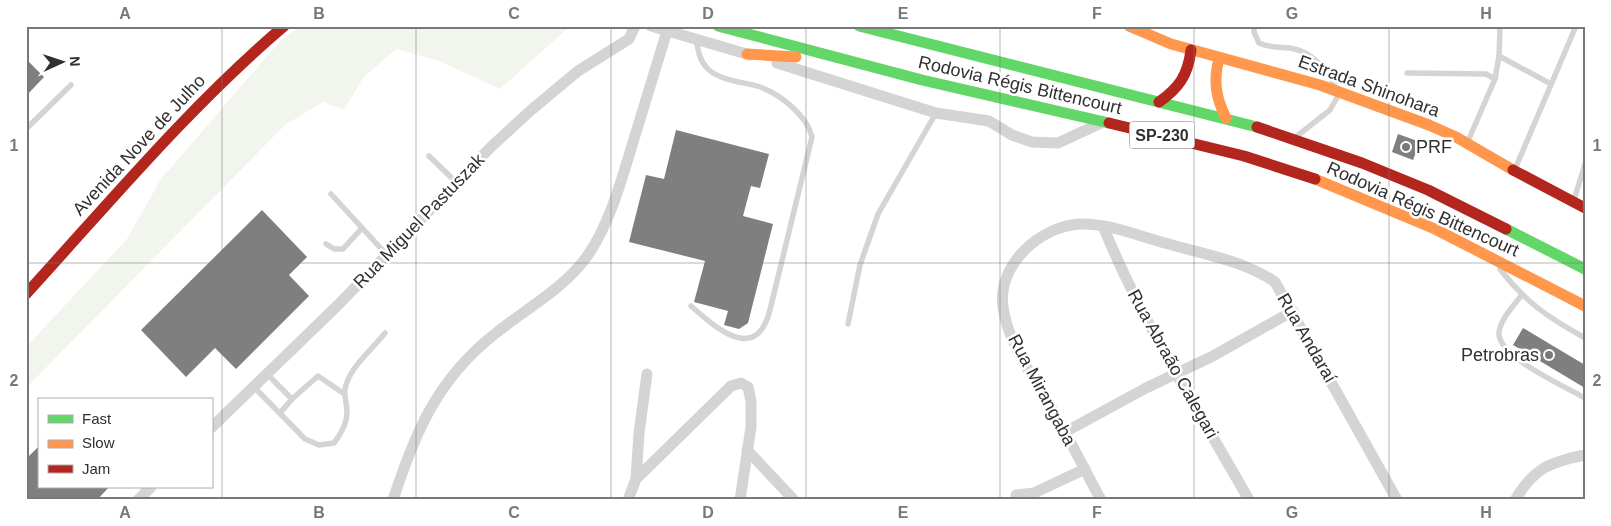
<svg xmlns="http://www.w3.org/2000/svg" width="1611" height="526" viewBox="0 0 1611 526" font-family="Helvetica,sans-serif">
<rect width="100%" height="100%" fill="#fff"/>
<polygon fill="#f2f5ed" points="301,26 560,26 567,29 500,89 439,61 396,49 363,78 344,110 323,102 285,125 26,388 26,347 127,239 161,179 281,40"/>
<g fill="#7f7f7f">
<polygon points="26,59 44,77 26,96"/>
<polygon points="676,130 769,154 760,188 751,186 743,216 773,224 748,323 739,329 724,325 728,311 694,302 705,261 629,242 646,175 664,179"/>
<polygon points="1398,134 1420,142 1413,160 1392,152"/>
<polygon points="262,210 307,257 289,275 309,296 236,369 215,348 186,377 141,330"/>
<polygon points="1523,328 1585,365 1585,388 1513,345"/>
<polygon points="39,446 39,487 109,487 97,500 26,500 26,459"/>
</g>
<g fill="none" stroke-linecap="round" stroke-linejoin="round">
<g stroke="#d4d4d4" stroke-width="5.5">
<path d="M1254,26V32L1259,43C1270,48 1279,47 1290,48C1314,51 1330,74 1339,94L1330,110L1297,136"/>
<polyline points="1499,56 1551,84"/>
<polyline points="1407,73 1486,74 1495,79"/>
<polyline points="26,129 71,85"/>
<polyline points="1468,141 1495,79 1499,56 1500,26"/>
<polyline points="429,156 457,183"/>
<polyline points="1515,169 1576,26"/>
<polyline points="331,194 387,255"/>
<polyline points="1574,200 1585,164"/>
<polyline points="326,244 334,249 343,249 362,228"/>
<path d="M1500,269C1525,302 1549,318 1585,338"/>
<path d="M1521,296C1513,306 1501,319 1499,332C1496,356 1566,387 1585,398"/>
<path d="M691,306C717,329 756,364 770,310L812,137C807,115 779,93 757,86C742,82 718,80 707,68C699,60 698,49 696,39"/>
<polyline points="848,324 860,265 878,214 936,113"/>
<polyline points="266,373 292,399 280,413"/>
<path d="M253,386L305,439L319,445L334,443C341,434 347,424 347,412C347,401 342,394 347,382C354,364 373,348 385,333"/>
<polyline points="292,399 318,376 343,393"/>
</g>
<g stroke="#d4d4d4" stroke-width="11">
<polyline points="651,26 750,55"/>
<polyline points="777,63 936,113 989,121 1012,135 1032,142 1058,143 1101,123"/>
<path d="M1103,226C1142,322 1198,410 1249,500"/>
<polyline points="211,428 339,304 491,147 530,111 578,71 629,39 635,26"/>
<polyline points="1065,432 1146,388 1213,356 1293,311"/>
<polyline points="747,450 794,500"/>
<polyline points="636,479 639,433 647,374"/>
<polyline points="1016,495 1034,493 1085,469"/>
<polyline points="138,500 151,487"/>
<path d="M393,500C415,432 438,378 496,333C527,308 565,288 588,255C611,221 622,178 634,139C645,103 656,67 667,31"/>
<polyline points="628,500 636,479 731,386 741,383 748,387 751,401 751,427 740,500"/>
<path d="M1101,500C1085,471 1071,441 1054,413C1036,380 1008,345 1003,307C997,265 1040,226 1080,224C1108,223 1138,236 1165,243C1202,254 1243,260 1275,282L1397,500"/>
<path d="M1515,500C1534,468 1550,462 1585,455"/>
</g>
<g stroke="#63d668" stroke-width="11">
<polyline points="718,26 922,80 1109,123"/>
<polyline points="859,26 1257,127"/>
<polyline points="1506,229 1585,269"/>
</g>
<g stroke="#ff974d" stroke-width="11">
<polyline points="1129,26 1171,44 1320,85 1429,125 1456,137 1513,170"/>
<polyline points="747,54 796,57"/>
<path d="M1219,59C1213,81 1216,98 1226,118"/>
<polyline points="1315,179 1435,229 1585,306"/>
</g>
<g stroke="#b3261e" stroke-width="11">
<path d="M1159,102C1179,88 1188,75 1191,50"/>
<polyline points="1109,123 1244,156 1315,179"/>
<polyline points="1257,127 1362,163 1428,190 1506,229"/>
<polyline points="1513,170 1585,208"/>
<path d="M26,294C110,202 189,107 284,26"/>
</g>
</g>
<path fill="none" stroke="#787878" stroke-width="1" stroke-opacity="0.55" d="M222,26V500M416,26V500M611,26V500M806,26V500M1000,26V500M1194,26V500M1389,26V500M26,263H1585"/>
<g fill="#787878" stroke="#fff" stroke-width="2">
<circle cx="1406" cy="147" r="5"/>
<circle cx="1549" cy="355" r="5"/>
</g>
<g text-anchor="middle" stroke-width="5" stroke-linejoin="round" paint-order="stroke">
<rect fill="#fff" stroke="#6e6e6e" stroke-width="1" x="1129.5" y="121.5" width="65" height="27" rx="4"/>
<g font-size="16" font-weight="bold" fill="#303030">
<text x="1162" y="141">SP-230</text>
</g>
<g font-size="18" fill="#303030" stroke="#fff">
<text transform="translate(1020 85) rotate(13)" y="6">Rodovia Régis Bittencourt</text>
<text transform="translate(1369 86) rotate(20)" y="6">Estrada Shinohara</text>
<text transform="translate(139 145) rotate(-47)" y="6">Avenida Nove de Julho</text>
<text transform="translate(1423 209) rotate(24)" y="6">Rodovia Régis Bittencourt</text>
<text transform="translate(419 221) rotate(-46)" y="6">Rua Miguel Pastuszak</text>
<text transform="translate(1307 338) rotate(60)" y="6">Rua Andaraí</text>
<text transform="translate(1173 364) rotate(61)" y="6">Rua Abraão Calegari</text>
<text transform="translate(1042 390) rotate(62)" y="6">Rua Mirangaba</text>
</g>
<g font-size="18" fill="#303030" stroke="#fff" text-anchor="start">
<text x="1416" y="153">PRF</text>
<text x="1539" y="361" text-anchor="end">Petrobras</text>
</g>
</g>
<rect width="1611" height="526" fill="none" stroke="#ffffff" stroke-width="55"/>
<rect x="38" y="398" width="175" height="90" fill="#ffffff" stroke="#acacac"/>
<rect x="48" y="415" width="25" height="8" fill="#63d668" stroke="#acacac"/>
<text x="82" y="424" font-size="15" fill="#303030">Fast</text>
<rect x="48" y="440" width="25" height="8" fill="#ff974d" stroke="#acacac"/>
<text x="82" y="448" font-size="15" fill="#303030">Slow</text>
<rect x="48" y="465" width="25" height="8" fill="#b3261e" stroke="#acacac"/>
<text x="82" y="474" font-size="15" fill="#303030">Jam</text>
<g transform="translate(62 62) rotate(87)" stroke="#ffffff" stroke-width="4" paint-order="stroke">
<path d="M0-4L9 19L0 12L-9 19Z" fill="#303030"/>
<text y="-8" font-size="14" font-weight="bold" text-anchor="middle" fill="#303030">N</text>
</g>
<rect x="28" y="28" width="1556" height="470" fill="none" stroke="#787878" stroke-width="2"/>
<g font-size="16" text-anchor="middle" font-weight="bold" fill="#787878">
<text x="125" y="19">A</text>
<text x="319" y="19">B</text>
<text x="514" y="19">C</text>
<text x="708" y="19">D</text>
<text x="903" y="19">E</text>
<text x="1097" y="19">F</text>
<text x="1292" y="19">G</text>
<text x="1486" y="19">H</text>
<text x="14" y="151">1</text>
<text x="1597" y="151">1</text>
<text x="14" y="386">2</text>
<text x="1597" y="386">2</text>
<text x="125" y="518">A</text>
<text x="319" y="518">B</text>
<text x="514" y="518">C</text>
<text x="708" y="518">D</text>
<text x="903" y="518">E</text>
<text x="1097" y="518">F</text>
<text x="1292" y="518">G</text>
<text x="1486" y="518">H</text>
</g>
</svg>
